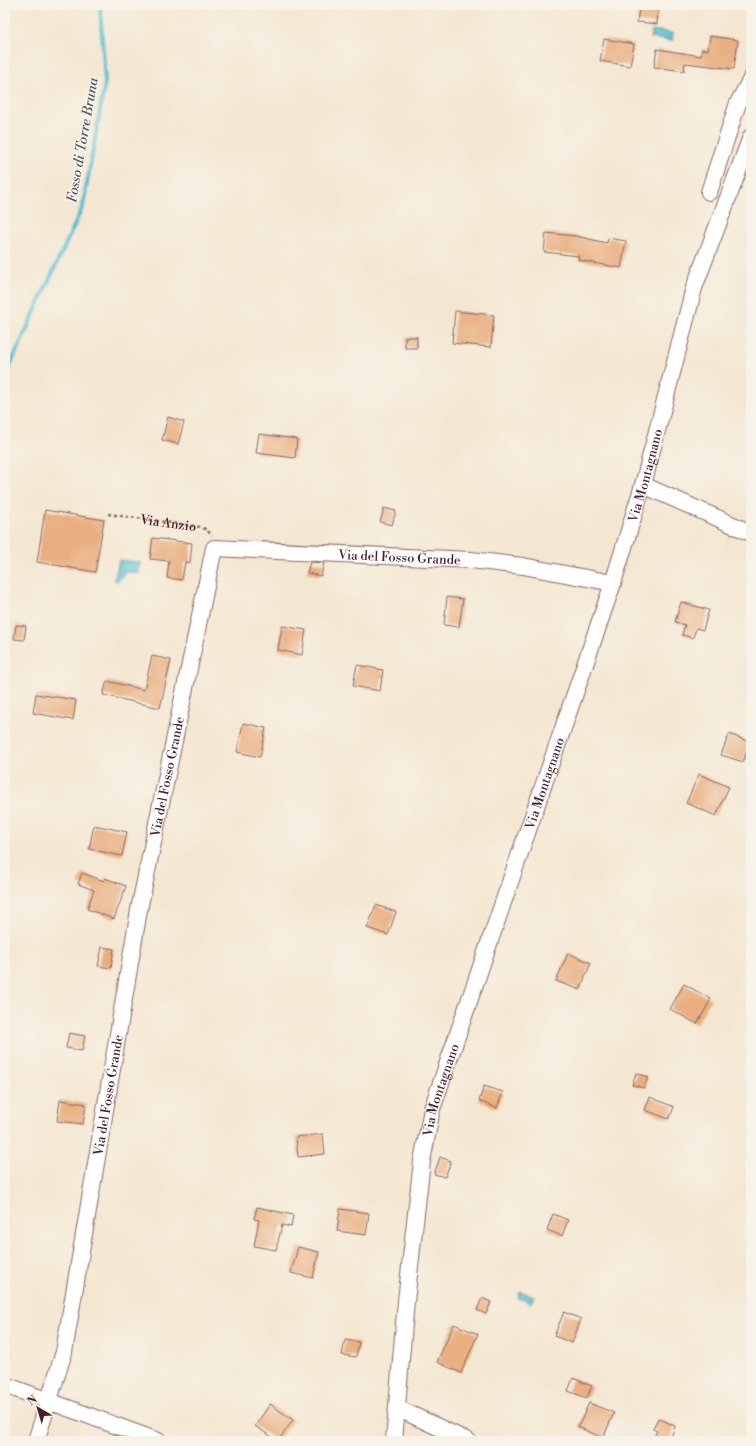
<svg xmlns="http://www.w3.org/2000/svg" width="756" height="1446" viewBox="0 0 756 1446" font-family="'Libre Bodoni',serif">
<rect width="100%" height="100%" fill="#f7f3e8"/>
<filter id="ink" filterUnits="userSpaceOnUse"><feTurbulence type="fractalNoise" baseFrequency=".025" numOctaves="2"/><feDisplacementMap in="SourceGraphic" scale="8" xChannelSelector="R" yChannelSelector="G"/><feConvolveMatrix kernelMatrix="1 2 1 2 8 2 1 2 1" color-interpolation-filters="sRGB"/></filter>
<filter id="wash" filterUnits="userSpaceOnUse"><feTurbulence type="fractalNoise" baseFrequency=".012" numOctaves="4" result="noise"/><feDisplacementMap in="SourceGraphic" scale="16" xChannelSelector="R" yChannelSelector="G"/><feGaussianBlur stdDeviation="0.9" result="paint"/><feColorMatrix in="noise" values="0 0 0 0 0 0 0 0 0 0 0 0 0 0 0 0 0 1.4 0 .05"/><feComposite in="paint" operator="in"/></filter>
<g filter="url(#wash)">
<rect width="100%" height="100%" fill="#f4e7d2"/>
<g fill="#55bed2" stroke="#506e7e">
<polygon points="652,30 673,33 672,41 650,38"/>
<polygon points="119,560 140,562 139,573 128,572 118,581 114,580"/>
<polygon points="520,1291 534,1296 531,1303 518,1298"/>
</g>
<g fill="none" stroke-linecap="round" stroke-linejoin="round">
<polyline stroke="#55bed2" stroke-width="4" points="5,407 9,368 83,206 105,82 100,5"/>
</g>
<g id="blocks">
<g fill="#e9af80">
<polygon points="639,8 658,10 657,24 637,22"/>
<polygon points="710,36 738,40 734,69 685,63 684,71 654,67 657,49 701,56 702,49 708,50"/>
<polygon points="604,39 634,44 630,66 600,61"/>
<polygon points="546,233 576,236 607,243 608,238 626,241 621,268 578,260 579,256 544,252"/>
<polygon points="455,311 494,315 491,347 452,343"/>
<rect x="405" y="337" width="12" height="11"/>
<polygon points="168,417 184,422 178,444 162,440"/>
<polygon points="259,434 297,439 295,458 256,453"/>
<polygon points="384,508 396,511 392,525 380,522"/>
<polygon points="45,510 104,520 95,572 37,562"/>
<polygon points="153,538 192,543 190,563 185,562 182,580 167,578 169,561 150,559"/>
<polygon points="310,562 324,563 321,576 307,573"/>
<polygon points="447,597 463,599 459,627 444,625"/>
<polygon points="681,602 709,610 703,630 696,628 693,638 682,635 685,625 675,622"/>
<polygon points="16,625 26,626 24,640 14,639"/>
<polygon points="282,626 306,630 302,655 278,650"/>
<polygon points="152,656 171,660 160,708 103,695 107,681 144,690"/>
<polygon points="357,665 383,670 380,691 353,686"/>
<polygon points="36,694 76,700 73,720 33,713"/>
<polygon points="243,723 266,728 260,757 237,752"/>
<polygon points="729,734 750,742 743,762 721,755"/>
<polygon points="699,774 729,787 716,816 686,803"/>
<polygon points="94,825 127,832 122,856 89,849"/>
<polygon points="82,873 104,881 105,878 126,886 114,919 87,909 94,890 78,884"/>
<polygon points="376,905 396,912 388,935 367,928"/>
<polygon points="102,947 114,949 111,968 98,966"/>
<polygon points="568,953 591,963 580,990 556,981"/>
<polygon points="684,984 711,999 697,1024 670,1009"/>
<polygon points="69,1033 85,1036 82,1051 66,1048"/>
<polygon points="636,1073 648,1077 644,1088 632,1085"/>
<polygon points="484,1086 503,1092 497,1108 479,1101"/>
<polygon points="650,1097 674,1107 669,1119 645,1110"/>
<polygon points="60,1100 86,1104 83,1124 57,1121"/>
<polygon points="323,1134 325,1154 298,1157 296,1137"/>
<polygon points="440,1157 451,1161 445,1177 434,1174"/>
<polygon points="257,1207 293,1215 291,1227 282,1225 276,1250 254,1246 259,1220 254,1219"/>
<polygon points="340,1209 369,1213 366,1235 337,1231"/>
<polygon points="553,1214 568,1220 562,1236 547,1230"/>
<polygon points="298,1247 319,1252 313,1278 291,1273"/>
<polygon points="482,1298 491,1302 486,1314 477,1310"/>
<polygon points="564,1312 581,1319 572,1343 554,1336"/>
<polygon points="454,1324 478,1334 461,1373 437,1362"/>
<polygon points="345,1340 359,1342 356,1357 342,1355"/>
<polygon points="573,1378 592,1386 587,1398 568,1391"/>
<polygon points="589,1403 614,1413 603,1438 578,1427"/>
<polygon points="270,1404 293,1420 278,1441 255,1426"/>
<polygon points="658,1418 675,1426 670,1441 652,1441 657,1431 653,1429"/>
</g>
</g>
</g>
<g filter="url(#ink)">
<use href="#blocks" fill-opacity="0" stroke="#866565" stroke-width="1"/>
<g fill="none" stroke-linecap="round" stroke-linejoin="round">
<defs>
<g id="minor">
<polyline points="709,192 738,103 751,79"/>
<polyline points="643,485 751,533"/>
<polyline points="5,1385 158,1441"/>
<polyline points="397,1408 468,1441"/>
<path id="s2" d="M36,1441L64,1352L139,910L214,548L471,560L523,566L613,583"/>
<path id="s3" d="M394,1441L406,1301L422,1161L432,1109L613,583L643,485L694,288L751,137"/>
</g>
</defs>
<use href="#minor" stroke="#866565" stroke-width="18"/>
<path stroke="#866565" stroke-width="2.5" stroke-dasharray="3 3" stroke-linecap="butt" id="s1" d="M108,514L201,527L207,530L212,536"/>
<use href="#minor" stroke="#fff" stroke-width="16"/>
</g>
</g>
<g text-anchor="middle" stroke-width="3.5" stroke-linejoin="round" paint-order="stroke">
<g font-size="13" fill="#4a1f2b" stroke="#f7f3e8">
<text dy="5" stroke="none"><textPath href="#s3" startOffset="1003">Via Montagnano</textPath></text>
<text dy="5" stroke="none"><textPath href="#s1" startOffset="61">Via Anzio</textPath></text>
<text dy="5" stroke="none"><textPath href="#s2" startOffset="1097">Via del Fosso Grande</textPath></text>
<text dy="5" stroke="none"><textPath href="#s2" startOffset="678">Via del Fosso Grande</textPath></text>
<text dy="5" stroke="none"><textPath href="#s3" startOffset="679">Via Montagnano</textPath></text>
<text dy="5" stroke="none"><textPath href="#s3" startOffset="355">Via Montagnano</textPath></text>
<text dy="5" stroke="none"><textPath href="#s2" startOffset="354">Via del Fosso Grande</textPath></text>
</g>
<g font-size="14" font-style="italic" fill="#4e5765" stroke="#f7f3e8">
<text transform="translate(82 140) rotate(-80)" y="5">Fosso di Torre Bruna</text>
</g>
</g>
<rect width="756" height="1446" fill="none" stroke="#f7f3e8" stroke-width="20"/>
<g transform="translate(38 1408) rotate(322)" stroke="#f7f3e8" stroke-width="3" paint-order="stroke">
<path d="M0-3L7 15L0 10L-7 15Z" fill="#4a1f2b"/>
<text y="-6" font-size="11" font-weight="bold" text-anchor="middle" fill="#4a1f2b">N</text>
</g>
</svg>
